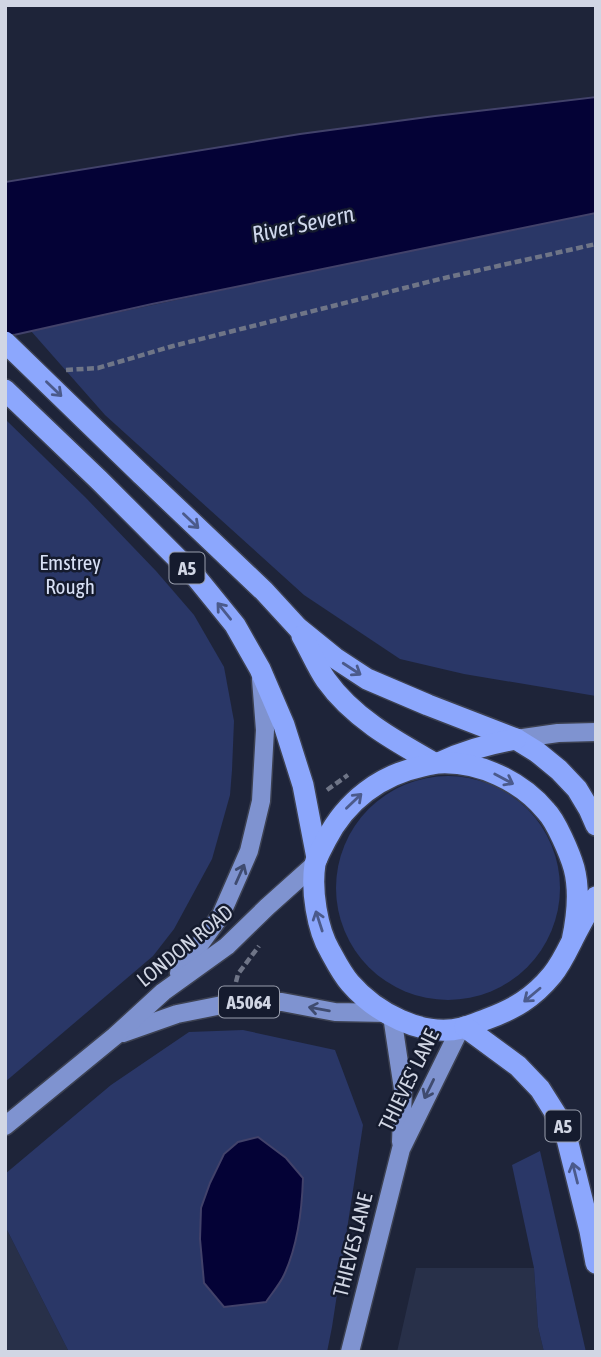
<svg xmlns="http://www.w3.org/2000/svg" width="601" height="1357" viewBox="0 0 601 1357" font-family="'Asap Condensed',sans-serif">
<rect width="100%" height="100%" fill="#1e2439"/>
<g fill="#283049">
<polygon points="5,1226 69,1352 5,1352"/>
<polygon points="416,1268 534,1268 538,1327 544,1352 397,1352"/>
</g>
<g fill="#2a3767" fill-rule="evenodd">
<polygon points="596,213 596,696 464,674 400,659 304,595 105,415 31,331 421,248"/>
<polygon points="5,419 86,498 156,571 194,615 224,667 234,721 232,770 230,795 212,859 174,929 153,956 5,1082"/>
<circle cx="448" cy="888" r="112"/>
<path d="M243,1030L335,1050L363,1125L332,1327L327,1352H69L5,1226V1174L111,1085L189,1032ZM210,1183L204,1283L200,1239L201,1208Z"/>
<polygon points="540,1151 586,1352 544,1352 538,1327 534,1268 512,1165"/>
</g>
<g fill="#040236" stroke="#42426a" stroke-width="2">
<polygon points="596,97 596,213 152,304 5,337 5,182 300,134 435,116"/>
<path d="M258,1137L286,1158L303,1178C302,1211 298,1245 284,1275C280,1284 272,1293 266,1302L224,1307L204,1283L200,1239L201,1208L210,1183L224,1154L238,1142Z"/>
</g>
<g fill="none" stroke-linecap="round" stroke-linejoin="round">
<defs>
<g id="major">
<polyline points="516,739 558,733 596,732"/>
<polyline points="179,973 221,915 249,851 261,801 265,730 261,679"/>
<polyline points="392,1016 403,1089 401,1142"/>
<polyline points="123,1033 177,1014 237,1002 282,1002 335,1012 387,1013"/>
<polyline points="5,1126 115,1036 163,992 227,946 267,907 315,864"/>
<polyline points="350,1352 401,1149 460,1029"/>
</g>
<g id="highway">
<polyline points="5,390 99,480 196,577 235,625 260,669 284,725 303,785 317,858"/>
<polyline points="141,474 264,591 298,628 335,658 367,679 428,705 516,739 537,752 559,770 577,789 589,809 596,825"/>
<path d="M302,636C310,650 317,667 326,680C353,718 395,741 434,763"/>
<path d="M441,762C466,750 489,744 516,739"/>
<path d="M572,941C577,918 580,891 574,868C570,854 556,821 546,811C521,781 479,761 439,763C434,763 428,765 423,766C380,775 346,801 326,840C322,848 317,856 315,864C311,890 317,929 330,951C336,962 342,974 350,983C375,1012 422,1038 462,1028C471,1026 479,1022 487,1019C514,1009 533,998 552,975C561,964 567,951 573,939C580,925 588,911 596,897"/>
<polyline points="465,1027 518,1066 540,1089 564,1127 590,1231 596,1263"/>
</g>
</defs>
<use href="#major" stroke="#3c4152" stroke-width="21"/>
<use href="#highway" stroke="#3c4152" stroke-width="24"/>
<g stroke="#6f7587" stroke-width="4.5" stroke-dasharray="7 3.5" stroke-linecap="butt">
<polyline points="66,370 98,368 173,346 297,315 440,279 596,244"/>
<polyline points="327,790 348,775"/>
<polyline points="236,982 238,974 259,946"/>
</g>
<use href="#major" stroke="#7f93d0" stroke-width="18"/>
<use href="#highway" stroke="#8ca7fd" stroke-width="21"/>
<defs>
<polyline id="highway-bridge" points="5,342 141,474"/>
</defs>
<use href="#highway-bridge" stroke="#3c4152" stroke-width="24" stroke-linecap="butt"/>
<use href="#highway-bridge" stroke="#8ca7fd" stroke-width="21"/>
</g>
<defs><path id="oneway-shaft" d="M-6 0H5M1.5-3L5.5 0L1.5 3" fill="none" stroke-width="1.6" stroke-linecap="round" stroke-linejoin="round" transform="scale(1.75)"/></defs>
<g stroke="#4b5a8b">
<use href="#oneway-shaft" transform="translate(54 389) rotate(44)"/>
<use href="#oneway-shaft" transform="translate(191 521) rotate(44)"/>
<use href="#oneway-shaft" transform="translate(224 611) rotate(-129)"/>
<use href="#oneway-shaft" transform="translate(352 669) rotate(33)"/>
<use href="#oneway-shaft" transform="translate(504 779) rotate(28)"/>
<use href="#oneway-shaft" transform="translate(354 801) rotate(-44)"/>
<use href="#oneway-shaft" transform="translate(319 921) rotate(-108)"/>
<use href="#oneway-shaft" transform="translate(532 995) rotate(140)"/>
<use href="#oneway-shaft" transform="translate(575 1173) rotate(-104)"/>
</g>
<g stroke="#3f4b6f">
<use href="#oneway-shaft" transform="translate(240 874) rotate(-66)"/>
<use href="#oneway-shaft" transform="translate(319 1009) rotate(-170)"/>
<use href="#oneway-shaft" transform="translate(429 1089) rotate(116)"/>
</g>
<g text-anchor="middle" stroke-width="5" stroke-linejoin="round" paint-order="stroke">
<g fill="#151b2e" stroke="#999ead" stroke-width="2">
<rect x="169.5" y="552.5" width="35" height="31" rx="5"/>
<rect x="219" y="986.5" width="60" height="31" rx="5"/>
<rect x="545.5" y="1110.5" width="35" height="31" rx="5"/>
</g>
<g font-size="19" font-weight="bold" fill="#d1d6e4">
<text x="187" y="575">A5</text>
<text x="249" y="1009">A5064</text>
<text x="563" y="1133">A5</text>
</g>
<g font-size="21" fill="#d8e0f5" stroke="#151b2e">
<text x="70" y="570">Emstrey<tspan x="70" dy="24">Rough</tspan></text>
</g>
<g font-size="21" fill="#d1d6e4" stroke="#151b2e">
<text transform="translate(185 946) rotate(-39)" y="7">LONDON ROAD</text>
<text transform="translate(409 1080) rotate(-64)" y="7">THIEVES' LANE</text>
<text transform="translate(353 1245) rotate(-76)" y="7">THIEVES LANE</text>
</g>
<g font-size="23" font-style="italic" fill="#d0d8ed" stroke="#151b2e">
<text transform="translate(303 224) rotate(-12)" y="8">River Severn</text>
</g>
</g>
<rect width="601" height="1357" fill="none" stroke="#d1d6e4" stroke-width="14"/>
</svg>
